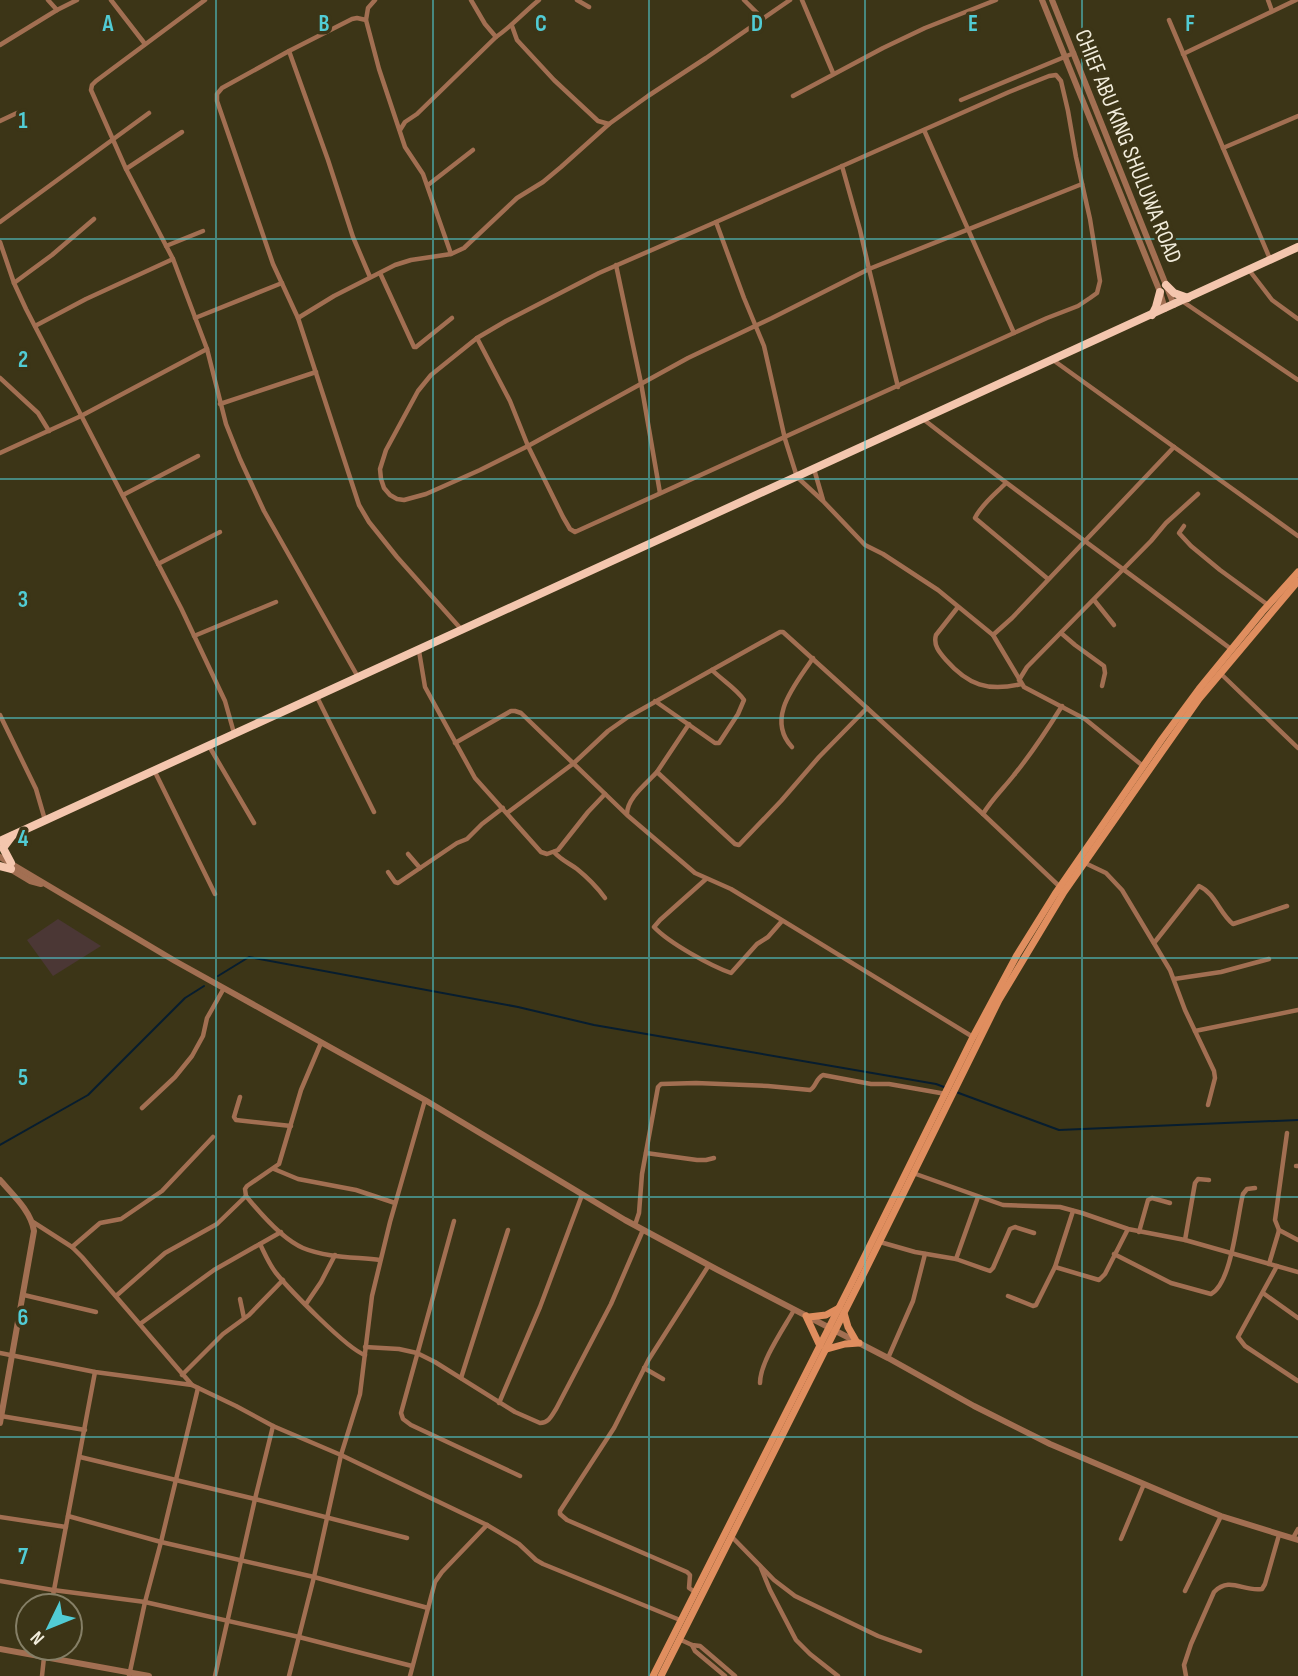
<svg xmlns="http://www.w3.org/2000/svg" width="1298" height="1676" viewBox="0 0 1298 1676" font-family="'Sofia Sans Condensed',sans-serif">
<rect width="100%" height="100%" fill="#3c3517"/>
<polygon fill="#4b3735" points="58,919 101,946 53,976 27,940"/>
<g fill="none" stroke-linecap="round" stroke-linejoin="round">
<g stroke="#071d2f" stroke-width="2">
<polyline points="218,976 249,957 518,1007 594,1025 936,1084 944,1087"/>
<polyline points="956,1092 1059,1130 1298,1120"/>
<polyline points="0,1145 88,1095 185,998 204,986"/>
</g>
<g stroke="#a26f52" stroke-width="4.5">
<polyline points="48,0 57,10"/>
<polyline points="111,0 145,44"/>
<polyline points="205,0 96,81 92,85 91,90 126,169 173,259 207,349 226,424 240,459 264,511 358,677"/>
<polyline points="375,0 368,8 366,20 379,69 405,147 423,174 451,254"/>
<path d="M471,0L485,24L496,37C512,26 524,12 539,0"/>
<polyline points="577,0 589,7"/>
<polyline points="744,0 763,19"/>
<polyline points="802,0 833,73"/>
<polyline points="1268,0 1272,11"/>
<polyline points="1169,20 1270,259"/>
<polyline points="512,26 517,40 554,80 598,121 609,124"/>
<polyline points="0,45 57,10 77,0"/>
<polyline points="289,51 352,19 357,18 366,20"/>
<polyline points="1183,54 1296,0"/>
<polyline points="793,96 883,48 925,28 996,0"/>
<polyline points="961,100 1074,53"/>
<polyline points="0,121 17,113"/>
<polyline points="400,130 405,122 417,114 496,37"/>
<polyline points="924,130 1014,333"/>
<polyline points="1223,148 1298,116"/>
<polyline points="842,166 860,230 869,269 1082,184"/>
<polyline points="126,169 182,132"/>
<polyline points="428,185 473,150"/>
<polyline points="0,222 149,113"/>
<polyline points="0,242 14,283 26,309 181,608 225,701 234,733"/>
<polyline points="166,246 203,231"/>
<polyline points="616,265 641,383 660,493"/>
<polyline points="1249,270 1272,300 1298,319"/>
<polyline points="380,273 414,347 416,347 452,318"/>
<polyline points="370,277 353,237 328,160 289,51 222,88 217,94 217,101 273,264 298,318 359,505 369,522 397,557 461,629"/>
<polyline points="14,283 52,255 94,219"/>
<polyline points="1182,301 1298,380"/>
<polyline points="195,318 282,283"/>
<polyline points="298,318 334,296 395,265 411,260 451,254 464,248 517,198 543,182 561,167 609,124 648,96 706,58 790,0"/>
<polyline points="35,326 86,299 173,259"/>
<polyline points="477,338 510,401 528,446 563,517 570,529 575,532 1047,318 1078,306 1090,298 1097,293 1100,281 1090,219 1076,157 1068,111 1061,81 1056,75 1049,76 1009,92 716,222"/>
<polyline points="1053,360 1298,536"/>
<polyline points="0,378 38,413 49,431"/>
<polyline points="898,387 869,269 772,318 688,358 528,446 480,470 426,494 404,500 397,499 390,495 384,488 381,479 380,469 386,450 418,391 431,375 477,338 506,321 599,273 716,222 744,298 764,346 785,439 797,477 823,501 865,545 883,554 938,590 993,635"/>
<polyline points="220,404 316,372"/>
<path d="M923,419C1024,498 1128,572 1231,649"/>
<polyline points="0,453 81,416 207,349"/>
<polyline points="814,469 823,500"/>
<path d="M1005,484C995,494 981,505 975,518L1048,579"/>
<polyline points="123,495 198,456"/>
<polyline points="1184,526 1179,533 1191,546 1220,570 1268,605"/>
<polyline points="158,564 220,532"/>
<polyline points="1094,600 1114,625"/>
<path d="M958,607L936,635C933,645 939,652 946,660C968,685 988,692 1021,684"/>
<polyline points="1061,633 1075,645 1104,666 1105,673 1102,686"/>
<polyline points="194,636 276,602"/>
<polyline points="419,651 425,687 475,778 541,852 547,854 558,850 588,812 605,794"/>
<polyline points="1220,673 1298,748"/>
<polyline points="1019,680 1027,667 1151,541 1166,523 1198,494"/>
<polyline points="317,697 374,812"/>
<path d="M655,701L715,743H719L738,714L744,700C737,689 722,680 712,670"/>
<polyline points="0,715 36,789 45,820"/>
<polyline points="455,743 511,711 515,711 521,713 627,815 695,873 731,889 973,1037"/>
<polyline points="209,746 254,823"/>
<path d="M792,747C765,718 796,684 813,658"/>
<polyline points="1143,766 1085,719 1024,687 993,635 1012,618 1174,447"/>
<polyline points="154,770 215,894"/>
<polyline points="657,772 689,724"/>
<polyline points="507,813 574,763 608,731 628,717 780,632 783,632 867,708"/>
<path d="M627,814C627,798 647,783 657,772L735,844L739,845L781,801L819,757L867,708L983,814L1059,886"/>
<path d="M983,814C992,799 1004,788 1014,775C1032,753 1047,730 1062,706"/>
<path d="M554,852C561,860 569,863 577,869C587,877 597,887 605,898"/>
<polyline points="408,854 420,868"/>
<polyline points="1085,863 1106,873 1122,890 1170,970 1185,1010 1214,1071 1215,1078 1208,1105"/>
<polyline points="388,872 395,882 398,883 457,843 467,839 482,824 503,808"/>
<path d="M706,879L660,920L654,927C669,943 711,966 731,973L757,944L768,937L782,921"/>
<path d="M1154,943L1199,886C1215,893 1220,914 1233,924L1287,906"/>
<polyline points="1174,979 1221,972 1269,959"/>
<polyline points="1195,1031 1298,1010"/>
<polyline points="240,1097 234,1117 236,1120 291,1126"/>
<polyline points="142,1108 175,1077 192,1056 203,1036 207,1018 224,988"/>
<polyline points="646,1153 697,1160 706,1160 714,1158"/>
<polyline points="1296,1166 1298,1166"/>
<polyline points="274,1169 298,1179 356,1190 395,1203"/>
<polyline points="913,1173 1003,1205 1060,1207 1082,1213 1128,1229 1185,1240 1298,1272"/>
<path d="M246,1196C259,1212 284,1240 303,1248C327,1258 356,1257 380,1260"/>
<polyline points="1073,1211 1055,1267 1099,1280 1105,1274 1128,1229"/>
<polyline points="454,1221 401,1413 403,1419 411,1425 520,1476"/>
<polyline points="33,1222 72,1247 82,1257 192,1385 236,1406 273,1426 341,1455 487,1525 519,1544 536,1560 543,1564 680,1620"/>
<path d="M635,1225L639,1213L642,1174L658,1087L661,1084L696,1083L768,1086L810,1090C816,1087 816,1078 823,1075L871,1084H889L946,1094"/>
<polyline points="1279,1230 1298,1240"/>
<polyline points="1139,1232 1148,1200 1152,1198 1170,1203"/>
<polyline points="1185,1240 1195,1183 1198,1179 1209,1180"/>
<polyline points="880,1242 915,1252 956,1259 990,1271 993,1268 1010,1229 1015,1227 1034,1233"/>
<path d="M260,1244C265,1254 269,1264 276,1273C289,1289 347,1349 365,1355"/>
<polyline points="72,1247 100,1223 121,1219 162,1191 213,1137"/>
<path d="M1114,1254L1171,1283L1211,1294C1232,1283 1237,1217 1243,1194L1247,1189L1255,1188"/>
<polyline points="956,1259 978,1197"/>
<polyline points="1269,1264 1278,1234 1279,1230 1275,1220 1287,1133"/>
<polyline points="1277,1266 1238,1337 1245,1346 1298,1381"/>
<polyline points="1263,1293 1298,1318"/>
<polyline points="24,1295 96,1312"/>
<polyline points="116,1296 165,1253 217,1224 246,1196 245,1189 247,1186 279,1164 301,1090 321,1043"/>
<polyline points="1008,1296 1033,1306 1036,1305 1055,1267"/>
<polyline points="240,1299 244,1318"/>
<polyline points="306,1304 321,1282 335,1255"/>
<polyline points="140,1324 214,1270 281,1232"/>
<path d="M365,1347L399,1349L417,1353L435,1362L515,1412L540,1423C549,1423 552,1415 556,1409L611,1304L643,1230"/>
<polyline points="0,1353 95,1372 192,1385"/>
<polyline points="888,1358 913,1301 925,1254"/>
<polyline points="644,1368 663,1379"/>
<polyline points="182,1375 223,1334 249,1315 283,1280"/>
<polyline points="461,1378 508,1230"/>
<path d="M760,1383C760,1362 784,1328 794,1310"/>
<polyline points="499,1403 540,1307 582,1195"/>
<polyline points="1,1416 85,1430"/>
<polyline points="80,1457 255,1499 407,1538"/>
<polyline points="68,1516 161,1542 314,1577 428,1608"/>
<polyline points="0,1517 66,1527"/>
<polyline points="732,1537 774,1580 795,1596 878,1636 920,1651"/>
<polyline points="1293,1538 1298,1529"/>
<polyline points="1121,1539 1144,1484"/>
<polyline points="761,1568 770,1590 796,1640 810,1654 838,1676"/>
<polyline points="0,1581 53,1590 145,1602 299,1637 412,1666"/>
<polyline points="1185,1591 1221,1516"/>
<polyline points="695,1592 689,1588 690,1575 687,1572 567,1520 560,1514 560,1511 614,1428 649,1359 709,1265"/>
<polyline points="51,1606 95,1372"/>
<polyline points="679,1639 692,1645 700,1646 735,1676"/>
<polyline points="692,1645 695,1651 725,1676"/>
<polyline points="42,1676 45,1648"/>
<polyline points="129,1676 145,1602 161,1542 198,1388"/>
<polyline points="215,1676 255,1499 273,1426"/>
<polyline points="289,1676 314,1577 341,1455 360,1394 372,1296 390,1222 425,1100"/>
<polyline points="410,1676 435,1582 442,1572 487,1525"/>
<path d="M1186,1676L1184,1665L1191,1644L1214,1592C1230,1576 1243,1592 1262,1589L1265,1584L1279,1535"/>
</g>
<g stroke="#a26f52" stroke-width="6">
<polyline points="1042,0 1160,292 1165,309"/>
<polyline points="1052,0 1174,305"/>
<polyline points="0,857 175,961 425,1100 625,1220 716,1269 888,1358 974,1406 1050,1444 1184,1501 1221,1516 1298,1540"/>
<polyline points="10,869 30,881 41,884"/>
<path d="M0,1180C13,1195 31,1211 34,1231L0,1423"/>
<polyline points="0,1649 149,1676"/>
</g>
<g stroke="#e08e5f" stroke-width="7">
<polyline points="844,1313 848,1327 856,1341"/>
<polyline points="806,1316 820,1346"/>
<polyline points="809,1317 826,1315 839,1308"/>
<polyline points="827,1349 845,1344 859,1343"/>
<polyline points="653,1676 851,1284 973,1037 1017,955 1055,894 1162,739 1199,689 1262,612 1298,572"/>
<polyline points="661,1676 862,1277 999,1000 1064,892 1161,753 1199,699 1298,581"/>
</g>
<g stroke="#f4c6ae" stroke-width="8">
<polyline points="1166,285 1174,293 1188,298"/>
<polyline points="1152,315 1156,307 1160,292"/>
<polyline points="0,841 1298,247"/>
<polyline points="11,863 3,848 12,836"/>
<polyline points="0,866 11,869"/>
</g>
</g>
<path fill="none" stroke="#51ccd5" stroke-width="2" stroke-opacity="0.55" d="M216,0V1676M433,0V1676M649,0V1676M865,0V1676M1082,0V1676M0,239H1298M0,479H1298M0,718H1298M0,958H1298M0,1197H1298M0,1437H1298"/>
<g text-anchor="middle" stroke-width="7" stroke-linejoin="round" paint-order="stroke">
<g font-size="23" fill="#f2eddc" stroke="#3c3517">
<text transform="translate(1129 146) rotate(68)" y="8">CHIEF ABU KING SHULUWA ROAD</text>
</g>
</g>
<g font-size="23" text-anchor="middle" font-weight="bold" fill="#51ccd5" stroke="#3c3517" stroke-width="7" stroke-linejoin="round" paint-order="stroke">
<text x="108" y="31">A</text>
<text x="324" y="31">B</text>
<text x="541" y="31">C</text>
<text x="757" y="31">D</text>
<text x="973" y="31">E</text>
<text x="1190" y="31">F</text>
<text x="23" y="128">1</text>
<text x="23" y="367">2</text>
<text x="23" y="607">3</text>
<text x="23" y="846">4</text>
<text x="23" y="1085">5</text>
<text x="23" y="1325">6</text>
<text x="23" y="1564">7</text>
</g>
<g transform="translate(49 1627) rotate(227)"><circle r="33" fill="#3c3517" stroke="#857f66" stroke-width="2"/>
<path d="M0-5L12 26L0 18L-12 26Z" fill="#51ccd5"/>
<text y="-10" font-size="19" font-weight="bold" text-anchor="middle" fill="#f2eddc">N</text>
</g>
</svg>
